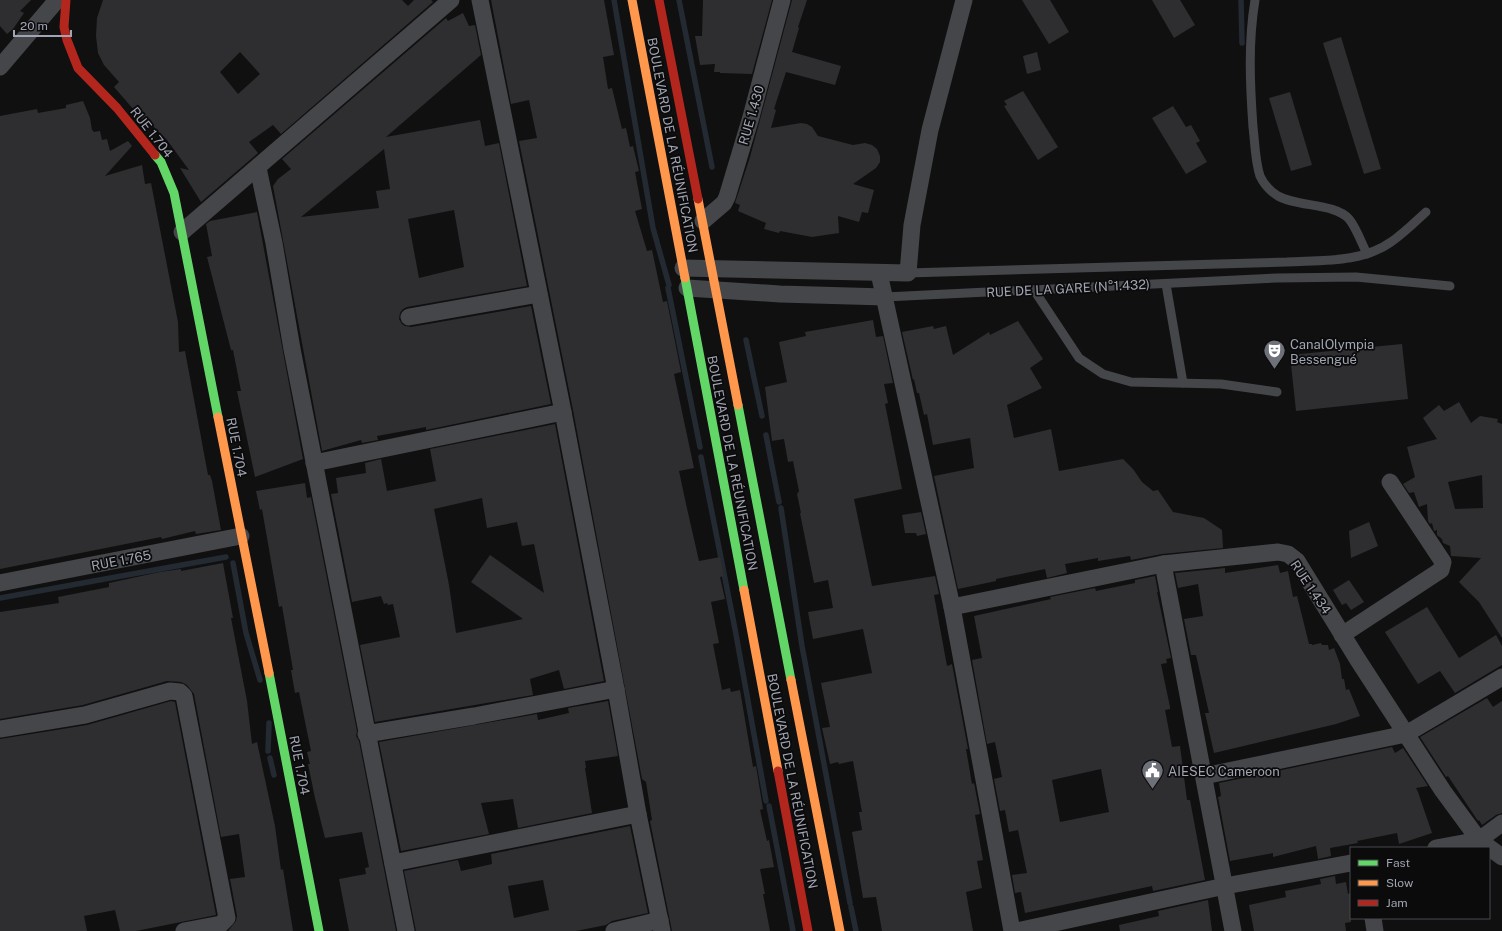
<svg xmlns="http://www.w3.org/2000/svg" width="1502" height="931" viewBox="0 0 1502 931" font-family="'Public Sans',sans-serif">
<rect width="100%" height="100%" fill="#101011"/>
<g fill="none" stroke-linecap="round" stroke-linejoin="round">
<g stroke="#242a32" stroke-width="5.5">
<polyline points="614,0 653,228 669,285"/>
<polyline points="679,0 712,167"/>
<polyline points="1241,0 1242,43"/>
<polyline points="668,288 700,447"/>
<polyline points="746,340 762,416"/>
<polyline points="766,435 779,502"/>
<polyline points="701,457 735,629 766,801"/>
<polyline points="781,508 802,646 850,903"/>
<polyline points="233,563 246,633 260,680"/>
<polyline points="0,598 226,557"/>
<polyline points="268,751 269,723"/>
<polyline points="270,758 274,775"/>
<polyline points="769,806 793,931"/>
<polyline points="851,907 856,931"/>
</g>
</g>
<g fill="#2e2e30" fill-rule="evenodd">
<polygon points="0,0 31,0 20,11 24,13 13,29 7,34 0,26"/>
<path d="M103,0H402L408,6L414,0H431L433,2L281,134L273,125L249,142L258,153L201,202L180,168L189,170L167,140L152,125L150,128L147,125L114,87L119,82L104,65L98,53L96,36L97,18ZM240,52L260,74L238,94L220,72Z"/>
<polygon points="491,0 604,0 614,55 603,57 608,89 612,88 622,129 626,128 630,147 633,146 639,171 635,172 642,209 635,211 647,251 652,250 663,302 667,301 681,372 674,374 694,468 679,471 686,504 699,561 720,557 724,576 720,577 725,599 711,602 719,643 713,644 722,690 730,688 731,692 740,690 753,767 756,766 763,809 760,810 767,841 769,840 774,867 760,869 765,894 763,894 770,931 672,931 650,821 652,820 646,782 642,779 573,410 519,141 537,138 529,100 511,104"/>
<polygon points="703,0 772,0 752,74 720,73 720,72 714,72 715,64 700,65 695,36 702,36"/>
<polygon points="792,0 807,0 798,27 799,28 792,52 841,66 835,85 786,72 774,109 776,110 771,128 801,123 807,124 812,127 818,136 853,145 865,143 872,145 877,149 880,156 880,162 876,168 853,184 874,190 868,213 862,212 859,222 838,216 839,233 812,237 780,231 779,233 764,229 766,223 738,211 740,205 735,203 750,157"/>
<polygon points="1022,0 1050,0 1069,32 1049,44"/>
<polygon points="1152,0 1180,0 1195,25 1174,38"/>
<path d="M463,13L469,26L475,25L481,55L386,137L480,120L485,146L499,143L527,286L407,307L403,309L400,313L399,319L402,324L405,326L411,327L531,306L551,404L426,430V427L377,436L378,440L362,443L361,440L322,451L273,186L278,179L291,169L282,159L446,18L448,21ZM384,149L390,189L376,191L379,208L301,217ZM454,210L464,267L419,278L408,219Z"/>
<polygon points="1341,37 1381,169 1364,174 1323,43"/>
<polygon points="1037,52 1041,70 1027,74 1023,56"/>
<polygon points="1023,91 1058,147 1038,160 1004,106 1007,105 1004,101"/>
<polygon points="1290,92 1312,165 1291,171 1269,98"/>
<polygon points="83,101 90,118 92,130 94,132 100,131 102,140 107,139 110,151 128,141 132,146 105,176 142,165 145,184 151,183 178,322 179,352 185,351 208,475 210,475 212,481 221,530 196,534 195,531 162,539 161,537 0,569 0,116 37,109 38,113 66,108 66,105"/>
<polygon points="1173,106 1186,127 1191,125 1200,141 1196,143 1207,162 1186,174 1152,118"/>
<polygon points="257,212 303,459 255,477 237,391 241,391 233,350 231,350 207,257 212,256 206,224 210,221"/>
<polygon points="873,320 876,337 883,336 893,383 884,384 888,403 885,404 902,489 854,499 872,586 935,576 939,594 934,595 947,666 952,664 968,749 966,749 972,784 974,783 980,814 975,815 983,860 977,861 982,888 966,892 973,931 882,931 876,897 863,898 852,832 862,830 859,812 862,812 853,761 839,764 838,762 830,764 822,728 830,727 821,683 872,673 863,629 813,639 808,612 833,608 828,580 814,583 800,513 801,513 797,494 799,491 793,461 788,462 784,439 772,441 765,387 787,382 779,342 806,336 805,332"/>
<polygon points="1018,321 1043,359 1030,368 1042,388 1007,405 1014,438 1051,429 1059,471 1123,459 1133,469 1142,482 1153,491 1158,490 1173,512 1204,518 1222,530 1223,548 1162,554 1131,560 1130,556 1098,561 1098,558 1065,564 1067,573 1047,578 1045,569 996,579 996,581 958,589 934,476 974,468 970,438 933,445 927,414 924,415 919,393 917,393 914,379 913,380 902,332 933,326 934,329 946,326 953,355 989,332 990,335"/>
<polygon points="1402,344 1408,399 1296,411 1290,355"/>
<path d="M1459,402L1471,423L1480,416L1498,419L1497,422L1502,424V638L1479,602L1459,582L1481,558L1451,556L1450,546L1443,543L1442,539L1437,535V530L1434,531L1432,523L1430,524L1428,521L1427,504L1419,507L1414,492L1409,493L1403,484L1415,477L1407,447L1437,439L1423,418L1439,405L1444,411ZM1482,475L1483,508L1455,509L1448,482Z"/>
<path d="M555,424L604,681L564,689L559,670L530,679L533,695L375,722L360,645L400,637L393,604L388,605L387,603L384,604L381,596L352,602L331,494L338,493L336,478L366,473L365,463L381,459L387,491L436,481L430,449ZM482,498L487,528L517,522L522,546L534,544L544,593L490,555L471,582L523,619L456,633L449,585L434,509Z"/>
<polygon points="305,483 307,498 311,497 357,731 356,736 359,741 396,931 349,931 339,879 366,874 365,868 369,867 362,832 325,838 315,798 308,764 310,764 307,752 311,751 299,692 295,693 291,670 293,670 282,606 279,607 262,509 260,510 256,491"/>
<polygon points="921,512 926,534 917,536 916,533 905,533 902,515"/>
<polygon points="1369,522 1378,546 1351,558 1349,531"/>
<polygon points="223,563 233,618 231,618 247,701 252,744 257,742 275,826 281,870 283,869 293,931 228,931 236,921 237,916 230,879 245,877 239,834 221,837 194,694 187,685 181,682 167,681 83,705 0,719 0,612 59,603 58,597 109,587 109,583 160,572 181,569 181,571"/>
<polygon points="1278,565 1280,573 1288,571 1293,597 1297,596 1309,644 1312,644 1312,645 1321,643 1322,645 1328,645 1329,650 1334,648 1340,664 1342,679 1344,679 1346,690 1349,689 1360,716 1336,724 1214,753 1205,713 1209,713 1196,655 1191,655 1184,619 1203,616 1198,584 1178,588 1175,573 1225,568 1225,573"/>
<path d="M1155,576L1158,592H1157L1171,658L1166,659L1167,663L1161,664L1170,707V709L1165,710L1172,747L1180,746L1187,800H1190L1205,880L1153,891L1152,886L1025,913L1021,892L1015,893L1012,875L1027,873L1018,830L1009,832L1005,810L1000,811L994,779L1002,777L995,742L987,744L972,660L982,658L974,616L1051,599L1050,597L1095,588L1096,591L1135,583V580ZM1101,769L1109,812L1060,822L1052,780Z"/>
<polygon points="1349,580 1364,602 1351,610 1346,603 1342,605 1333,590"/>
<polygon points="1427,607 1459,658 1496,635 1502,646 1502,665 1455,693 1440,671 1418,684 1385,632"/>
<polygon points="1487,698 1493,707 1502,701 1502,813 1496,815 1482,825 1479,820 1478,821 1448,776 1446,777 1420,737"/>
<polygon points="171,701 175,702 216,915 136,931 120,931 115,910 84,916 87,931 0,931 0,739 87,725"/>
<polygon points="608,701 618,756 585,761 586,768 585,768 592,813 518,828 513,799 481,803 489,834 401,851 379,742 537,714 538,720 569,713 568,708"/>
<polygon points="1392,747 1395,753 1403,748 1428,786 1416,788 1418,792 1432,833 1399,844 1397,833 1357,841 1358,843 1330,848 1331,856 1318,859 1316,846 1273,857 1273,853 1230,861 1218,797 1221,796 1219,783"/>
<path d="M630,826L648,913L612,921L606,925L576,931H416L404,871L458,860L461,871L492,864L491,854ZM543,880L549,910L514,918L508,886Z"/>
<polygon points="1335,876 1336,884 1346,882 1348,894 1351,893 1351,922 1345,923 1346,931 1254,931 1249,905 1286,897 1285,891 1321,884 1320,879"/>
<polygon points="1208,900 1212,931 1120,931 1119,925 1159,916 1158,911"/>
</g>
<g fill="none" stroke-linecap="round" stroke-linejoin="round">
<g stroke="#454649" stroke-width="9">
<path d="M1255,0C1248,42 1250,85 1253,127C1255,143 1255,161 1260,176C1264,185 1270,191 1278,196C1297,207 1335,203 1349,219C1356,227 1362,244 1367,254"/>
<path d="M908,273L1287,262C1321,260 1362,263 1391,242C1403,234 1415,222 1426,212"/>
<polyline points="1166,284 1183,383"/>
<polyline points="1034,290 1079,358 1103,374 1131,382 1221,384 1277,392"/>
<polyline points="885,297 1277,278 1356,277 1450,286"/>
</g>
<g stroke="#454649" stroke-width="17">
<polyline points="480,0 563,412 616,689 638,814 662,931"/>
<polyline points="0,67 57,0"/>
<polyline points="258,168 274,243 292,349 406,931"/>
<polyline points="703,221 724,203 727,197 751,117 782,0"/>
<polyline points="182,232 451,0"/>
<polyline points="683,268 908,273 912,225 930,130 964,0"/>
<polyline points="879,273 952,607 1012,931"/>
<polyline points="687,288 780,294 885,297"/>
<polyline points="409,317 539,294"/>
<polyline points="314,463 563,412"/>
<polyline points="1163,564 1233,931"/>
<polyline points="0,583 241,536"/>
<polyline points="952,607 1163,564 1278,552 1288,554 1297,561 1358,660 1443,791 1479,840 1502,857"/>
<polyline points="1342,635 1441,570 1443,562 1390,482"/>
<polyline points="0,729 85,715 170,691 180,692 184,696 227,918 221,924 184,931"/>
<polyline points="366,734 474,716 616,689"/>
<polyline points="1204,776 1406,734 1502,677"/>
<polyline points="1436,848 1479,840 1502,823"/>
<polyline points="393,863 638,814"/>
<polyline points="1373,918 1375,931"/>
<polyline points="614,931 660,920"/>
<polyline points="1017,931 1225,886 1351,863"/>
</g>
<g stroke="#63d668" stroke-width="9">
<polyline points="155,155 161,162 174,193 218,417"/>
<polyline points="685,278 744,590"/>
<polyline points="738,405 791,680"/>
<polyline points="269,673 319,931"/>
</g>
<g stroke="#ff974d" stroke-width="9">
<polyline points="632,0 685,278"/>
<polyline points="698,199 738,405"/>
<polyline points="218,417 269,673"/>
<polyline points="744,590 778,771"/>
<polyline points="791,680 840,931"/>
</g>
<g stroke="#b3261e" stroke-width="9">
<polyline points="66,0 64,27 67,40 78,68 117,108 155,155"/>
<polyline points="659,0 698,199"/>
<polyline points="778,771 808,931"/>
</g>
</g>
<defs>
<symbol id="theatre-pin" viewBox="-11 -11 22 30"><path d="M0 17L-7.5 6A9.5 9.5 0 1 1 7.5 6Z" fill="#6e707a" stroke="#0b0b0c"/><path d="M-5-5.5Q0-4 5-5.5V0Q5 5 0 6Q-5 5-5 0ZM-3.3-2.5H-1v1.5H-3.3ZM1-2.5H3.3v1.5H1ZM-2.8 1Q0 5.5 2.8 1Z" fill="#fff"/></symbol>
<symbol id="civic-pin" viewBox="-11 -11 22 30"><path d="M0 17L-7.5 6A9.5 9.5 0 1 1 7.5 6Z" fill="#6e707a" stroke="#0b0b0c"/><path d="M-.6-6.5H3V-4.5H.6V-3L4-1V1h2V6H-6V1h2V-1L-.6-3ZM-1.2 2.5V6h2.4V2.5Z" fill="#fff"/></symbol>
</defs>
<g fill-rule="evenodd">
<use href="#theatre-pin" x="1262" y="338" width="25" height="34"/>
<use href="#civic-pin" x="1140" y="758" width="25" height="34"/>
</g>
<g text-anchor="middle" stroke-width="3.5" stroke-linejoin="round" paint-order="stroke">
<g font-size="13" fill="#a1a4b2" stroke="#0b0b0c">
<text transform="translate(751 115) rotate(-74)" y="5">RUE 1.430</text>
<text transform="translate(152 132) rotate(52)" y="5">RUE 1.704</text>
<text transform="translate(673 145) rotate(79)" y="5">BOULEVARD DE LA RÉUNIFICATION</text>
<text transform="translate(1068 288) rotate(-3)" y="5">RUE DE LA GARE (N°1.432)</text>
<text transform="translate(237 447) rotate(79)" y="5">RUE 1.704</text>
<text transform="translate(733 463) rotate(79)" y="5">BOULEVARD DE LA RÉUNIFICATION</text>
<text transform="translate(121 560) rotate(-11)" y="5">RUE 1.765</text>
<text transform="translate(1311 587) rotate(56)" y="5">RUE 1.434</text>
<text transform="translate(300 765) rotate(79)" y="5">RUE 1.704</text>
<text transform="translate(793 781) rotate(79)" y="5">BOULEVARD DE LA RÉUNIFICATION</text>
</g>
<g font-size="13" fill="#a1a4b2" stroke="#0b0b0c" text-anchor="start">
<text x="1290" y="349">CanalOlympia<tspan x="1290" dy="15">Bessengué</tspan></text>
<text x="1168" y="776">AIESEC Cameroon</text>
</g>
</g>
<rect x="1350" y="847" width="140" height="72" fill="#0b0b0c" stroke="#47484e"/>
<rect x="1358" y="860" width="20" height="6" fill="#63d668" stroke="#47484e"/>
<text x="1386" y="867" font-size="12" fill="#a1a4b2">Fast</text>
<rect x="1358" y="880" width="20" height="6" fill="#ff974d" stroke="#47484e"/>
<text x="1386" y="887" font-size="12" fill="#a1a4b2">Slow</text>
<rect x="1358" y="900" width="20" height="6" fill="#b3261e" stroke="#47484e"/>
<text x="1386" y="907" font-size="12" fill="#a1a4b2">Jam</text>
<path d="M14 30v6h57v-6" fill="none" stroke="#a1a4b2" stroke-width="2"/>
<text x="20" y="30" font-size="12" fill="#a1a4b2" stroke="#0b0b0c" stroke-width="3" paint-order="stroke">20 m</text>
</svg>
